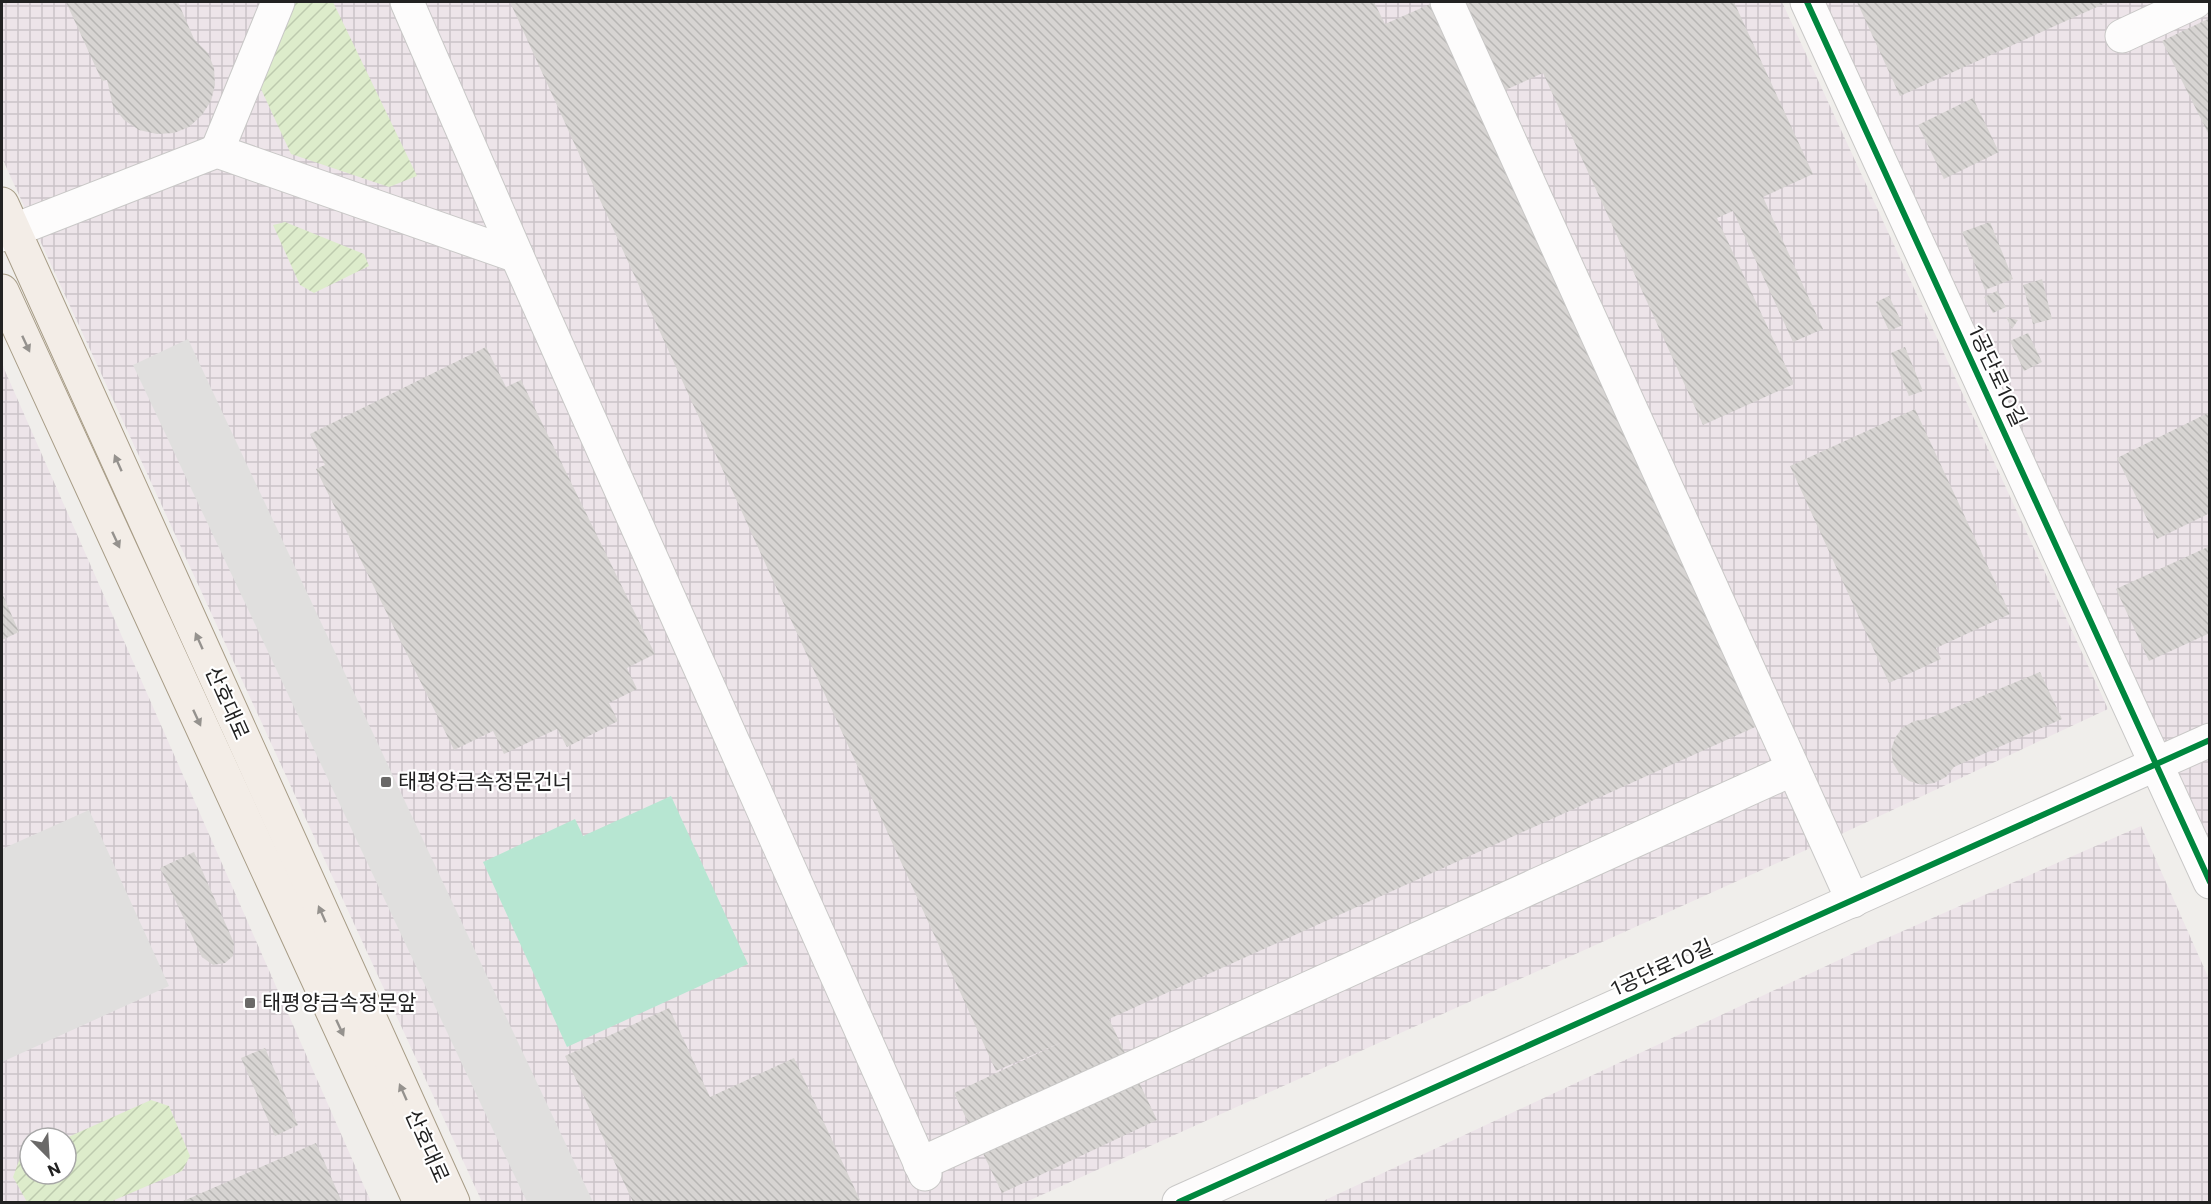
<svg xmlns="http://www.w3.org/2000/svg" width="2211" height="1204" viewBox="0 0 2211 1204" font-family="Commissioner,'Noto Sans KR',sans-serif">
<defs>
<pattern id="industrial-grid" width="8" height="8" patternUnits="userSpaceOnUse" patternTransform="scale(1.5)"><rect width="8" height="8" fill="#ede4e9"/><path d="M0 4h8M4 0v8" fill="none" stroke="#cbc3c8"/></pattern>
<pattern id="garden-furrows" width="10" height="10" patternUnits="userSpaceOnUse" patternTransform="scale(1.5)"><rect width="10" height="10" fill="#ddeccb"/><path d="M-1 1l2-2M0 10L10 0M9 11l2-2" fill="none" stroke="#bdcaae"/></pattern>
<pattern id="building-back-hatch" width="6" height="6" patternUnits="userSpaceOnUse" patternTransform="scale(1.5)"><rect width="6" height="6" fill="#d7d4d2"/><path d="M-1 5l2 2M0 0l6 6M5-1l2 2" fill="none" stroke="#b8b6b4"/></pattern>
</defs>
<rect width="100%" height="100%" fill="#f0eeeb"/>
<g fill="url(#industrial-grid)" fill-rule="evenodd">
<polygon points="2,2 1782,2 2108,709 1837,836 1026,1202 482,1202 2,158"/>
<polygon points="1807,2 2209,2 2209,882"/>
<path d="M2,364L371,1202H2ZM30,1138H66V1174H30Z"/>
<polygon points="2141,826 2209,979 2209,1202 1321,1202 1869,946"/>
</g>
<g fill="url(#garden-furrows)">
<polygon points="291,2 333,2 417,176 389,187 291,154 261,89"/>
<polygon points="285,222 364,254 369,266 314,293 300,285 273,225"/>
<polygon points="151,1100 169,1106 190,1156 182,1171 110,1202 27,1202 13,1177 20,1158 30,1154 30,1174 66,1174 66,1138"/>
</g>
<polygon fill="#b7e6d2" points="671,796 748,964 567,1047 483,862 575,819 583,836"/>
<g fill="#e0dfde">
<polygon points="188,339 593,1202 527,1202 133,365"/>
<polygon points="89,810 169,986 2,1062 2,849"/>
</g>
<g fill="url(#building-back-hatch)">
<polygon points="66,2 178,2 194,39 208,53 214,68 215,85 211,101 202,115 189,127 174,133 157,134 139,130 124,120 113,106 107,80 102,81"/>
<polygon points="510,2 1374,2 1385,24 1435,2 1734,2 1813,174 1763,197 1823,329 1793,342 1733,211 1717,218 1794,384 1703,425 1543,73 1481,101 1764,723 1109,1019 1157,1120 1002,1193 954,1093 1062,1042 996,1071"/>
<polygon points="1857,2 2108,2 1900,96"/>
<polygon points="2210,18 2210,137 2162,41"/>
<polygon points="1973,98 1999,152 1944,179 1918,125"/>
<polygon points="1990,222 2013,279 1985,290 1962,232"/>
<polygon points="2042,279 2052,319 2033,324 2023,285"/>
<polygon points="1997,291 2006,307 1993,313 1984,297"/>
<polygon points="1889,296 1903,325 1889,331 1876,302"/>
<polygon points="2006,317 2018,320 2012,329"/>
<polygon points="2028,333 2042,362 2024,371 2010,341"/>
<polygon points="486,347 506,387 521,380 655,654 627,668 637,689 609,703 618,721 567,747 557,729 504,754 493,731 454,750 316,469 325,465 310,434"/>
<polygon points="1905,347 1923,391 1909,396 1891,353"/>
<polygon points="1915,409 2010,614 1936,648 1941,659 1889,683 1790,466"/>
<polygon points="2210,412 2210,513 2157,539 2117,458"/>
<polygon points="2210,546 2210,633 2149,661 2116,589"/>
<polygon points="2,593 19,632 2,640"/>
<polygon points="2040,672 2062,719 1954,767 1946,777 1934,783 1922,785 1909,781 1899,773 1893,763 1891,750 1895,738 1902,728 1914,721 1927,719"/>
<polygon points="194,852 234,943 233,956 225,963 213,965 202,957 160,868"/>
<polygon points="669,1008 710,1097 794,1058 860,1200 854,1202 633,1202 565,1056"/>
<polygon points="265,1048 298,1125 275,1136 241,1058"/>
<polygon points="316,1143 342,1202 181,1202"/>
</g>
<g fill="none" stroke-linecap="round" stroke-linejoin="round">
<defs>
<g id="minor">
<polyline points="407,2 517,256 925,1174"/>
<polyline points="1447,2 1853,901"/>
<polyline points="1807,2 2210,882"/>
<polyline points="2122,36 2195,2"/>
<polyline points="217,151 278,2"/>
<polyline points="2,235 217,151 517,256"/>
<polyline points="920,1164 1793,769"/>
<polyline points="1179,1202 2210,740"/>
</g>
<g id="major">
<polyline points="2,204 453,1202"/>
<polyline points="2,291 420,1202"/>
</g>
</defs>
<use href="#minor" stroke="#c9c8c7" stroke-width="35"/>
<use href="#major" stroke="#a79c86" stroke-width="35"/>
<use href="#minor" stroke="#fdfcfc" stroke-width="33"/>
<use href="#major" stroke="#f3ede7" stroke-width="33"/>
<defs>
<g id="cycleway">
<polyline points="1807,2 2210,882"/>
<polyline points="1179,1202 2210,740"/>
</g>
</defs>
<use href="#cycleway" stroke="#fff" stroke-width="10"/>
<use href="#cycleway" stroke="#00873e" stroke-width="6"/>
</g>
<defs><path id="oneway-solid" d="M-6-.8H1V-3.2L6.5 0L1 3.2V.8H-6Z" transform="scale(1.5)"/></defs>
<g fill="#95928e">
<use href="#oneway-solid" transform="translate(26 344) rotate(65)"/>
<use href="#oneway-solid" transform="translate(118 463) rotate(-114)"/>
<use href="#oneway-solid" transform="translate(116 540) rotate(65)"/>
<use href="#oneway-solid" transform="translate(199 641) rotate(-114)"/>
<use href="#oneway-solid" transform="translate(197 718) rotate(65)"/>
<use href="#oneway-solid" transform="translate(322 914) rotate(-114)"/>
<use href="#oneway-solid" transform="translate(340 1028) rotate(65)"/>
<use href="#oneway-solid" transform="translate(403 1092) rotate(-114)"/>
</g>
<g fill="#6a6968" stroke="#fff" stroke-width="2">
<rect x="380" y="776" width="12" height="12" rx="3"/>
<rect x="244" y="997" width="12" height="12" rx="3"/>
</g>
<g text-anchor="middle" stroke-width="4.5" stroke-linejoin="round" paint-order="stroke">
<g font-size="21" fill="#222" stroke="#fff">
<text transform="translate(1997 376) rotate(65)" y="7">1공단로10길</text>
<text transform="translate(227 703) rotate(66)" y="7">산호대로</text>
<text transform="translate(1662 968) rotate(-24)" y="7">1공단로10길</text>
<text transform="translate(427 1146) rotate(66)" y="7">산호대로</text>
</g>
<g font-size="21" fill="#222" stroke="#fff" text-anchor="start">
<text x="398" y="789">태평양금속정문건너</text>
<text x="262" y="1010">태평양금속정문앞</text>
</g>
</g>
<rect width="2211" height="1204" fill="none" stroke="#222222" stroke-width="6"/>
<g transform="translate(48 1156) rotate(156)"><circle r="28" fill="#ffffff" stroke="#a7a7a7" stroke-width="1.5"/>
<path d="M0-4.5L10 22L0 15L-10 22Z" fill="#6a6968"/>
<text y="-9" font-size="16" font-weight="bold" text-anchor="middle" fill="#222222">N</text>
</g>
</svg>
